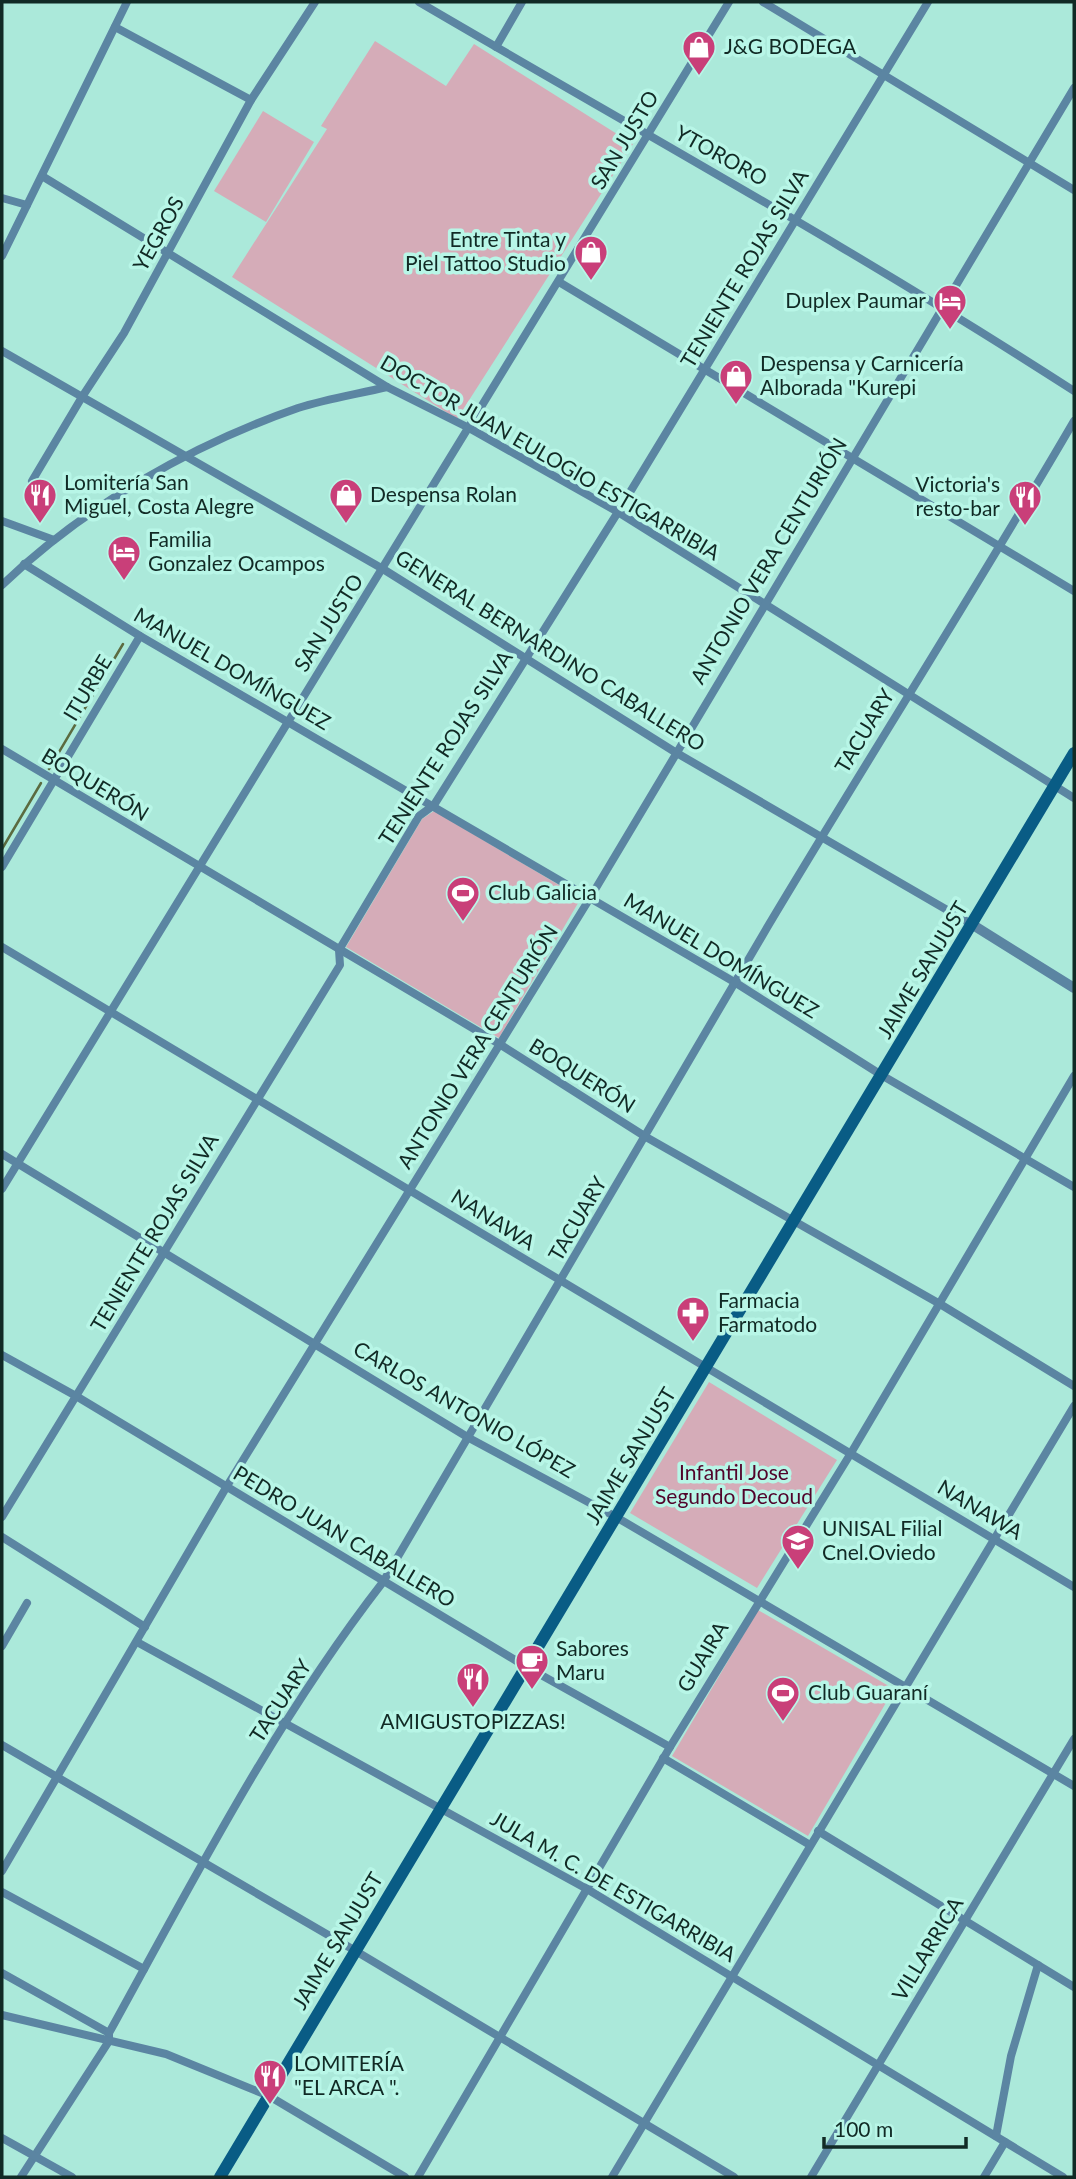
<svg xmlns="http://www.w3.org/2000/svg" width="1076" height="2179" viewBox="0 0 1076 2179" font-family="Lato,sans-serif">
<rect width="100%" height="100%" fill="#abe9da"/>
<g fill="#d5acb8">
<polygon points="375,41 446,86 474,44 633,144 457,419 232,277 327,129 321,126"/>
<polygon points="263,111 314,142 266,222 214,191"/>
<polygon points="434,811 581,898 499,1038 346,947 422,819"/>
<polygon points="709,1382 837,1460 757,1588 630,1513"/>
<polygon points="758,1610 894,1689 808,1836 672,1756"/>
</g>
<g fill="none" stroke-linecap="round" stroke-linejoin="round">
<g stroke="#5b6b40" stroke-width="2.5">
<polyline points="49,769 123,644"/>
<polyline points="2,849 41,783"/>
</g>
<g stroke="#5b85a2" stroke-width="8">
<path d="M419,2C639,131 861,253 1074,391"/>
<polyline points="763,2 1074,190"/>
<polyline points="115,27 251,100"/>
<polyline points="496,47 522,2"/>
<polyline points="42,176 387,387 469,428 618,512 1074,798"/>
<polyline points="2,198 27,205"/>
<polyline points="2,256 127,2"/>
<polyline points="559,282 1074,591"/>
<polyline points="2,351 383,569 675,752 973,925"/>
<polyline points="32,481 82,397 124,333 251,100 315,2"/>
<polyline points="2,521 54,540"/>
<polyline points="24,564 140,636 736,983 883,1076 1074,1187"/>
<path d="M2,585C85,506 191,445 298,408C327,399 358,394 387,387"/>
<polyline points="2,749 501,1045 646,1137 940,1304 1074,1386"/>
<polyline points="2,867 140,636"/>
<polyline points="2,947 1074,1587"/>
<polyline points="2,1154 469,1438 616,1517 1074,1786"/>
<polyline points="2,1189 729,2"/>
<polyline points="2,1355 76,1396 525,1666 670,1747"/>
<polyline points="2,1517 340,965 339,950 419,816 434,805 618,512 928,2"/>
<polyline points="2,1537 145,1627"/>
<polyline points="137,1642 587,1889 1063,2177"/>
<polyline points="2,1646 27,1603"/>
<polyline points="2,1745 354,1950 734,2177"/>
<polyline points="663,1758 810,1845"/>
<polyline points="818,1831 1074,1987"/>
<polyline points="2,1871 227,1486 590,898 1074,88"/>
<polyline points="2,1892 144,1969"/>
<polyline points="2,1973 109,2033 109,2041 21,2177"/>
<polyline points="2,2015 166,2054 269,2096 405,2177"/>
<path d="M109,2033C194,1879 275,1721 383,1582C513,1364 638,1144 768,926C869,757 975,591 1074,421"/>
<polyline points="996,2136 1011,2056 1038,1965"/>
<polyline points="2,2138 72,2177"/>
<polyline points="418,2177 670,1747 851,1453 1074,1076"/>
<polyline points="612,2177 1074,1406"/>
<polyline points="811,2177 1074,1739"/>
<polyline points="984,2177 1005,2142"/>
</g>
<polyline stroke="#5b85a2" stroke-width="10" points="973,925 1074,988"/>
<polyline stroke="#095c85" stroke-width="12" points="220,2177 1074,753"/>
</g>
<defs>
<symbol id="shop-pin" viewBox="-11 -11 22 30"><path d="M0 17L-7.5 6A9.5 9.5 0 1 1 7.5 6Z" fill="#c93f79" stroke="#b8f6e7"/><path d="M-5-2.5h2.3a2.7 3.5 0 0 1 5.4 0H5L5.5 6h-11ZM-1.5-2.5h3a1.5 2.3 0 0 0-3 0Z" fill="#fff"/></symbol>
<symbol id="hotel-pin" viewBox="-11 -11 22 30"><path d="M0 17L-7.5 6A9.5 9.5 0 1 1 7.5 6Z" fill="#c93f79" stroke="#b8f6e7"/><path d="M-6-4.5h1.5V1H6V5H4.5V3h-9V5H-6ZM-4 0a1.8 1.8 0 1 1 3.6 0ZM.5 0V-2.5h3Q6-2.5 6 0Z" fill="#fff"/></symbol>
<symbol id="restaurant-pin" viewBox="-11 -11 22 30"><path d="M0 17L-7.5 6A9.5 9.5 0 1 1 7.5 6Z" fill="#c93f79" stroke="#b8f6e7"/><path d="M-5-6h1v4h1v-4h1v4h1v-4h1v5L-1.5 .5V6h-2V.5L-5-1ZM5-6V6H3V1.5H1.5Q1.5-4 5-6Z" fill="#fff"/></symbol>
<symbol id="stadium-pin" viewBox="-11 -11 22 30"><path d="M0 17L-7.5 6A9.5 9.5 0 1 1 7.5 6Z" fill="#c93f79" stroke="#b8f6e7"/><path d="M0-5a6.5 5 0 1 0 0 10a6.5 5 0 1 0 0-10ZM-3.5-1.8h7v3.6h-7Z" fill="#fff"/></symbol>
<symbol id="pharmacy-pin" viewBox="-11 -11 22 30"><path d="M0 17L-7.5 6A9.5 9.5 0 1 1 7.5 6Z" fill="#c93f79" stroke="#b8f6e7"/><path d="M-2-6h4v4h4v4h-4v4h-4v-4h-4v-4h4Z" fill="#fff"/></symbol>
<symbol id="university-pin" viewBox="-11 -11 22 30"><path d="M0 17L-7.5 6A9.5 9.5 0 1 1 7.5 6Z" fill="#c93f79" stroke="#b8f6e7"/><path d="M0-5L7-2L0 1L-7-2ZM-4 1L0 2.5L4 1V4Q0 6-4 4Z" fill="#fff"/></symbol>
<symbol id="cafe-pin" viewBox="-11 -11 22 30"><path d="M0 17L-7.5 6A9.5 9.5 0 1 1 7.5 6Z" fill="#c93f79" stroke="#b8f6e7"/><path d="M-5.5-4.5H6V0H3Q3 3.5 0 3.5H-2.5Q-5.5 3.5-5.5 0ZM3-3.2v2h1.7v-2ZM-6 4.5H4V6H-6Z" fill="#fff"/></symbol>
</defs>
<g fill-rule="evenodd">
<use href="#shop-pin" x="680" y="28" width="38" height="52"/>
<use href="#shop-pin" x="572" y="233" width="38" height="52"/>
<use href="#hotel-pin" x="931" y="282" width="38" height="52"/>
<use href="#shop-pin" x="717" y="357" width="38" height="52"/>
<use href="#restaurant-pin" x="21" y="476" width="38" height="52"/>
<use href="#shop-pin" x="327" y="476" width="38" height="52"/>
<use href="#restaurant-pin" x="1006" y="478" width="38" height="52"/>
<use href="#hotel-pin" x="105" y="533" width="38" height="52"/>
<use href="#stadium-pin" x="444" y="874" width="38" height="52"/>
<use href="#pharmacy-pin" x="674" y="1294" width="38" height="52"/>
<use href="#university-pin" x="779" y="1522" width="38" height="52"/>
<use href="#cafe-pin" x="513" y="1642" width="38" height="52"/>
<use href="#restaurant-pin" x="454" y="1660" width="38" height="52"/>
<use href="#stadium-pin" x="764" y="1674" width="38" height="52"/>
<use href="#restaurant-pin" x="251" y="2057" width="38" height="52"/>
</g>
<g text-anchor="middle" stroke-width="7" stroke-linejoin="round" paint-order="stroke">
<g font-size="21" fill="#112a25" stroke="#b8f6e7" text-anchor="start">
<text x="724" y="54">J&amp;G BODEGA</text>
<text x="566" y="247" text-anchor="end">Entre Tinta y<tspan x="566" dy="24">Piel Tattoo Studio</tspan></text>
<text x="926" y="308" text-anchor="end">Duplex Paumar</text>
<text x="760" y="371">Despensa y Carnicería<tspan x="760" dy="24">Alborada "Kurepi</tspan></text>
<text x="64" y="490">Lomitería San<tspan x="64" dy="24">Miguel, Costa Alegre</tspan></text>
<text x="1000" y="492" text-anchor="end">Victoria's<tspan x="1000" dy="24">resto-bar</tspan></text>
<text x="370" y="502">Despensa Rolan</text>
<text x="148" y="547">Familia<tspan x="148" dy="24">Gonzalez Ocampos</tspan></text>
<text x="488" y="900">Club Galicia</text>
<text x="718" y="1308">Farmacia<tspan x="718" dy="24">Farmatodo</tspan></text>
<text x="822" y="1536">UNISAL Filial<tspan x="822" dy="24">Cnel.Oviedo</tspan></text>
<text x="556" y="1656">Sabores<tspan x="556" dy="24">Maru</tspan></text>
<text x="808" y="1700">Club Guaraní</text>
<text x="473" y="1729" text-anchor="middle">AMIGUSTOPIZZAS!</text>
<text x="294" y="2071">LOMITERÍA<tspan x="294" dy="24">"EL ARCA ".</tspan></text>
</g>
<g font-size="21" fill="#112a25" stroke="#b8f6e7">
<text transform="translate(625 140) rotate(-59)" y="7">SAN JUSTO</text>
<text transform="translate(721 156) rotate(29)" y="7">YTORORO</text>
<text transform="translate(159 234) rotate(-61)" y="7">YEGROS</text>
<text transform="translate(745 269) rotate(-59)" y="7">TENIENTE ROJAS SILVA</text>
<text transform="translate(550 458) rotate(30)" y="7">DOCTOR JUAN EULOGIO ESTIGARRIBIA</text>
<text transform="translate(769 561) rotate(-59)" y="7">ANTONIO VERA CENTURIÓN</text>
<text transform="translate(329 623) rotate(-58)" y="7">SAN JUSTO</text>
<text transform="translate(550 651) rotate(32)" y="7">GENERAL BERNARDINO CABALLERO</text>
<text transform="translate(232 669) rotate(30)" y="7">MANUEL DOMÍNGUEZ</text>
<text transform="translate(88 688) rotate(-59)" y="7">ITURBE</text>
<text transform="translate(865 731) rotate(-59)" y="7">TACUARY</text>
<text transform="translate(446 748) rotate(-57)" y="7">TENIENTE ROJAS SILVA</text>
<text transform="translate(95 785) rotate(31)" y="7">BOQUERÓN</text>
<text transform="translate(721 956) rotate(31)" y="7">MANUEL DOMÍNGUEZ</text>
<text transform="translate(923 970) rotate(-59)" y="7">JAIME SANJUST</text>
<text transform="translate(478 1047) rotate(-58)" y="7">ANTONIO VERA CENTURIÓN</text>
<text transform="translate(582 1076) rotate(32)" y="7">BOQUERÓN</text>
<text transform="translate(578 1219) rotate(-60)" y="7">TACUARY</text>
<text transform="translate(493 1220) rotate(32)" y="7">NANAWA</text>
<text transform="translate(155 1233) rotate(-59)" y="7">TENIENTE ROJAS SILVA</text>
<text transform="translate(464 1410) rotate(30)" y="7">CARLOS ANTONIO LÓPEZ</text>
<text transform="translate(631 1456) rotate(-59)" y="7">JAIME SANJUST</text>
<text transform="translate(980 1510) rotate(31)" y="7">NANAWA</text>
<text transform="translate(344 1537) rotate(31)" y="7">PEDRO JUAN CABALLERO</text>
<text transform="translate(703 1657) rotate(-59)" y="7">GUAIRA</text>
<text transform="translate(281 1701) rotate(-57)" y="7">TACUARY</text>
<text transform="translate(613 1887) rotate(30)" y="7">JULA M. C. DE ESTIGARRIBIA</text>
<text transform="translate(338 1941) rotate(-59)" y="7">JAIME SANJUST</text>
<text transform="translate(928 1949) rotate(-59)" y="7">VILLARRICA</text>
</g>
<g font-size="21" fill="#51032a" stroke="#b8f6e7">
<text x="734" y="1480">Infantil Jose<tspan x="734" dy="24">Segundo Decoud</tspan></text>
</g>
</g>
<rect width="1076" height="2179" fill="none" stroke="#112a25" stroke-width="7"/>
<path d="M824 2137v10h142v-10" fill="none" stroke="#112a25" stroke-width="3.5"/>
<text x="834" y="2137" font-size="21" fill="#112a25" stroke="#b8f6e7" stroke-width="5" paint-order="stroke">100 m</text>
</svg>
